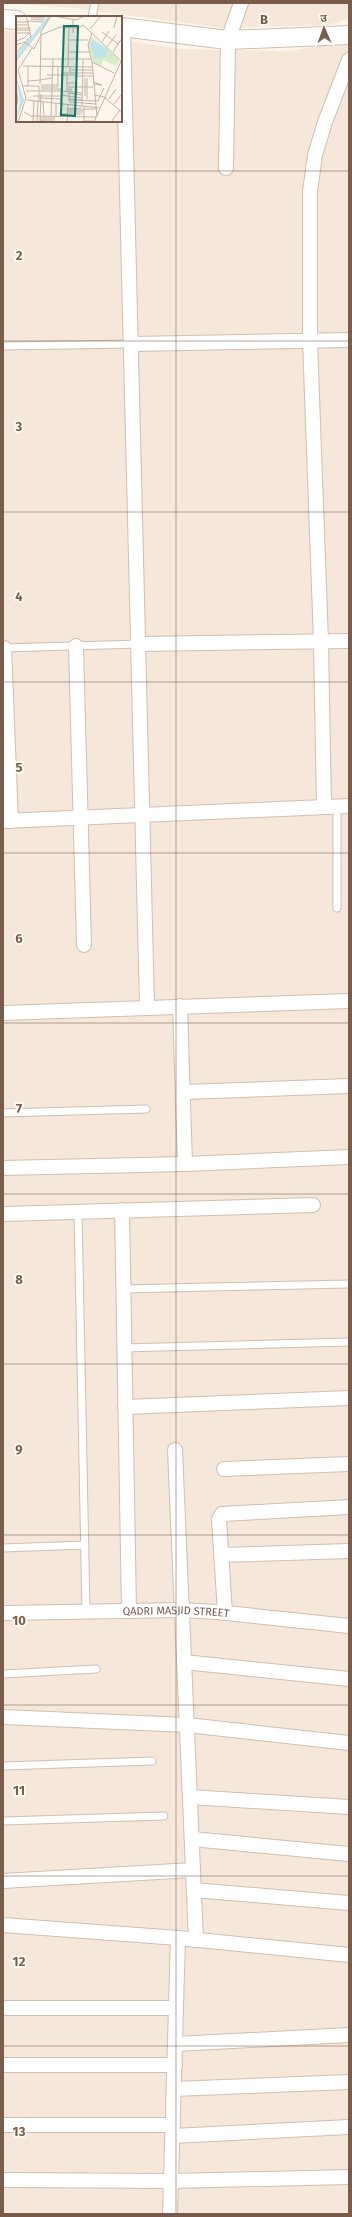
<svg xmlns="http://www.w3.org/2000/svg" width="352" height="2217" viewBox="0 0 352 2217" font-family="'Fira Sans','Noto Sans Devanagari',sans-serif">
<rect width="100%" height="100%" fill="#fdf6ec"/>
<g fill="#f5e8da">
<polygon points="3,3 349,3 349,19 328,25 222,28 74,8"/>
<polygon points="3,31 17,31 17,121 121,121 121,40 181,49 290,51 349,40 349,2214 3,2214"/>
</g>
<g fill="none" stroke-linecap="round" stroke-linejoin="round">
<defs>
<g id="service">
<polyline points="92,17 95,3"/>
<polyline points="3,346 131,344"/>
<polyline points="3,648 139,644"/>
<polyline points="337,807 337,908"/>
<polyline points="3,1113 146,1109"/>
<polyline points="78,1212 86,1612"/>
<polyline points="123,1289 349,1284"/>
<polyline points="124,1348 349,1342"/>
<polyline points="3,1548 85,1545"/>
<polyline points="3,1674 96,1669"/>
<polyline points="3,1766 152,1761"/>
<polyline points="3,1821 164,1816"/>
</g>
<g id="minor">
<polyline points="123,28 147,1007"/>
<polyline points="226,168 228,40 241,3"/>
<polyline points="131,344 349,340"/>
<polyline points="139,644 349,641"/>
<polyline points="76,646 84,945"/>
<polyline points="4,648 11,821"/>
<polyline points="324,807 321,642 310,341 310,192 315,155 325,122 349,60"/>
<polyline points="3,821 349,806"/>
<polyline points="3,1013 349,1001"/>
<polyline points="184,1092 349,1086"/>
<polyline points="185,1164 349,1157"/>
<polyline points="3,1168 185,1164 180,1006"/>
<polyline points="122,1210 129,1611"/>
<polyline points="3,1214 313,1205"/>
<polyline points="125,1407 349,1398"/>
<polyline points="175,1450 196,1940"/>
<polyline points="224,1469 349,1464"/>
<polyline points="221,1555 349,1551"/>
<path id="s1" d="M3,1613L182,1610L217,1612L349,1626"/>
<polyline points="225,1613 219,1519 222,1514 349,1507"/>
<polyline points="184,1662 349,1679"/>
<polyline points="3,1717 187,1725 349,1743"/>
<polyline points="190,1797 349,1807"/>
<polyline points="192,1839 349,1854"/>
<polyline points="3,1881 193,1870"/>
<polyline points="194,1890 349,1903"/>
<polyline points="3,1925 178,1938 349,1955"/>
<polyline points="3,2008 176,2008"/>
<polyline points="176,2044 349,2035"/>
<polyline points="3,2065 175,2065"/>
<polyline points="174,2089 349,2082"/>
<polyline points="3,2125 173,2125"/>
<polyline points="173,2136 349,2127"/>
<polyline points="3,2180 171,2181 349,2177"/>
<polyline points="170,2214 178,1938"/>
</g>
<g id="tertiary">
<polyline points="3,19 17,20"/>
<polyline points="121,27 228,40 349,35"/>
</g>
</defs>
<use href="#service" stroke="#d1beb0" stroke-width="9"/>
<use href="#minor" stroke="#d1beb0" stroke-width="16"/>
<use href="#tertiary" stroke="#d1beb0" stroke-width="20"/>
<use href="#service" stroke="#fff" stroke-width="7"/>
<use href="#minor" stroke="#fff" stroke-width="14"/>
<use href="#tertiary" stroke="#fff" stroke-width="18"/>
</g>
<path fill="none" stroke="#7a5c4d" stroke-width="1" stroke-opacity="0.55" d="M176,3V2214M3,171H349M3,341H349M3,512H349M3,682H349M3,853H349M3,1023H349M3,1194H349M3,1364H349M3,1535H349M3,1705H349M3,1876H349M3,2046H349"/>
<g text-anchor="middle" stroke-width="4" stroke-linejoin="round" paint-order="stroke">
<g font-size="11" fill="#7a5c4d" stroke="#fffaf3">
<text dy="4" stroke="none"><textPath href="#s1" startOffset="173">QADRI MASJID STREET</textPath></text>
</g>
</g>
<g transform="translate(16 16)">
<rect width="106" height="106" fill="#fdf6ec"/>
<path d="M74,21L88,30L103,44L100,50L87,44L85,50L77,46L72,27Z" fill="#d8ecc9"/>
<path d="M32,0H35L30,8L0,46V39ZM77,24L91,33L90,41L79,43L74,28ZM0,60L8,84L0,104L4,85Z" fill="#bfe3e8"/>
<path fill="none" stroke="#c5b3a7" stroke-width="1" d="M38,0L60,4L68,0M14,1L29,2M15,3L28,4M12,5L27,6M0,6H13M0,9H13M0,12H14M98,12L101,0M74,13L85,0M0,14H15M86,16L102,28M0,17H14M57,17V3M76,17L72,29L76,46L81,100M53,24H72M0,25L8,22L13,17M86,26L93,15M0,29L9,26L18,33L25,19L44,11L62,12L67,9L106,46M91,31L100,19M52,36H73M97,36L106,22M0,37L15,20L10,0M24,43H75M60,43L62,12M76,46L98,57M7,50L76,51M12,51V70M52,51L53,11M54,54H76M46,57H54V51M54,57H77M31,59H59M61,60H77M69,62V80M71,62V83M24,64L36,62M12,65L24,64M77,66L86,69L77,68M51,67H61V78M24,68L25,16L35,0M25,69H42M53,69V85M7,70H23V85M25,71H42V51M0,73L2,84L0,92M25,73H45M10,75H45M45,75L66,77M51,75V59M55,75V71H77M53,77L66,79M25,78L24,105L46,106M45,79L66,82M78,79L88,81L106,96M17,80H45M24,82L45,83M53,83L66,84M93,83L100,73M11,84L84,92M53,84L82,85L88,72M27,86L28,100M53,86L80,88M45,87L46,43M98,88L106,78M66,90L67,43M68,90V105H78M52,93L66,92M68,93H81M52,94H68M8,96L15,100L80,101M52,96H67M43,98H65M35,100L37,43M40,100V87M24,102H39M24,104H39M2,106L10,82L2,54L16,32M17,106L18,85M21,106L22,85M51,106L52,88M78,106L106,43M95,106L104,94"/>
<path fill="#0f766e" fill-opacity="0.15" stroke="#0f766e" stroke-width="2" d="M48,10H62L59,100L45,99Z"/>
<rect width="106" height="106" fill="none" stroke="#7a5c4d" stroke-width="2"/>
</g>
<g font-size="13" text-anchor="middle" font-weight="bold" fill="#7a5c4d" stroke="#fffaf3" stroke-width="4" stroke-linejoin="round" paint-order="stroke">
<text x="264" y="24">B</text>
<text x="19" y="260">2</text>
<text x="19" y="431">3</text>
<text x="19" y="601">4</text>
<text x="19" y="772">5</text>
<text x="19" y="943">6</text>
<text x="19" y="1113">7</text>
<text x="19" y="1284">8</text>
<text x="19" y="1454">9</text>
<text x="19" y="1625">10</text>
<text x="19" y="1795">11</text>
<text x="19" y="1966">12</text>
<text x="19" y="2136">13</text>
</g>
<rect width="352" height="2217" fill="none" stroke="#7a5c4d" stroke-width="8"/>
<g transform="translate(324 28) rotate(358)" stroke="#fffaf3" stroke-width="3" paint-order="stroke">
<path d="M0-3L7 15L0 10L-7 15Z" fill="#7a5c4d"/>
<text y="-6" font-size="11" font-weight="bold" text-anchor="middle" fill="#7a5c4d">उ</text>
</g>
</svg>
